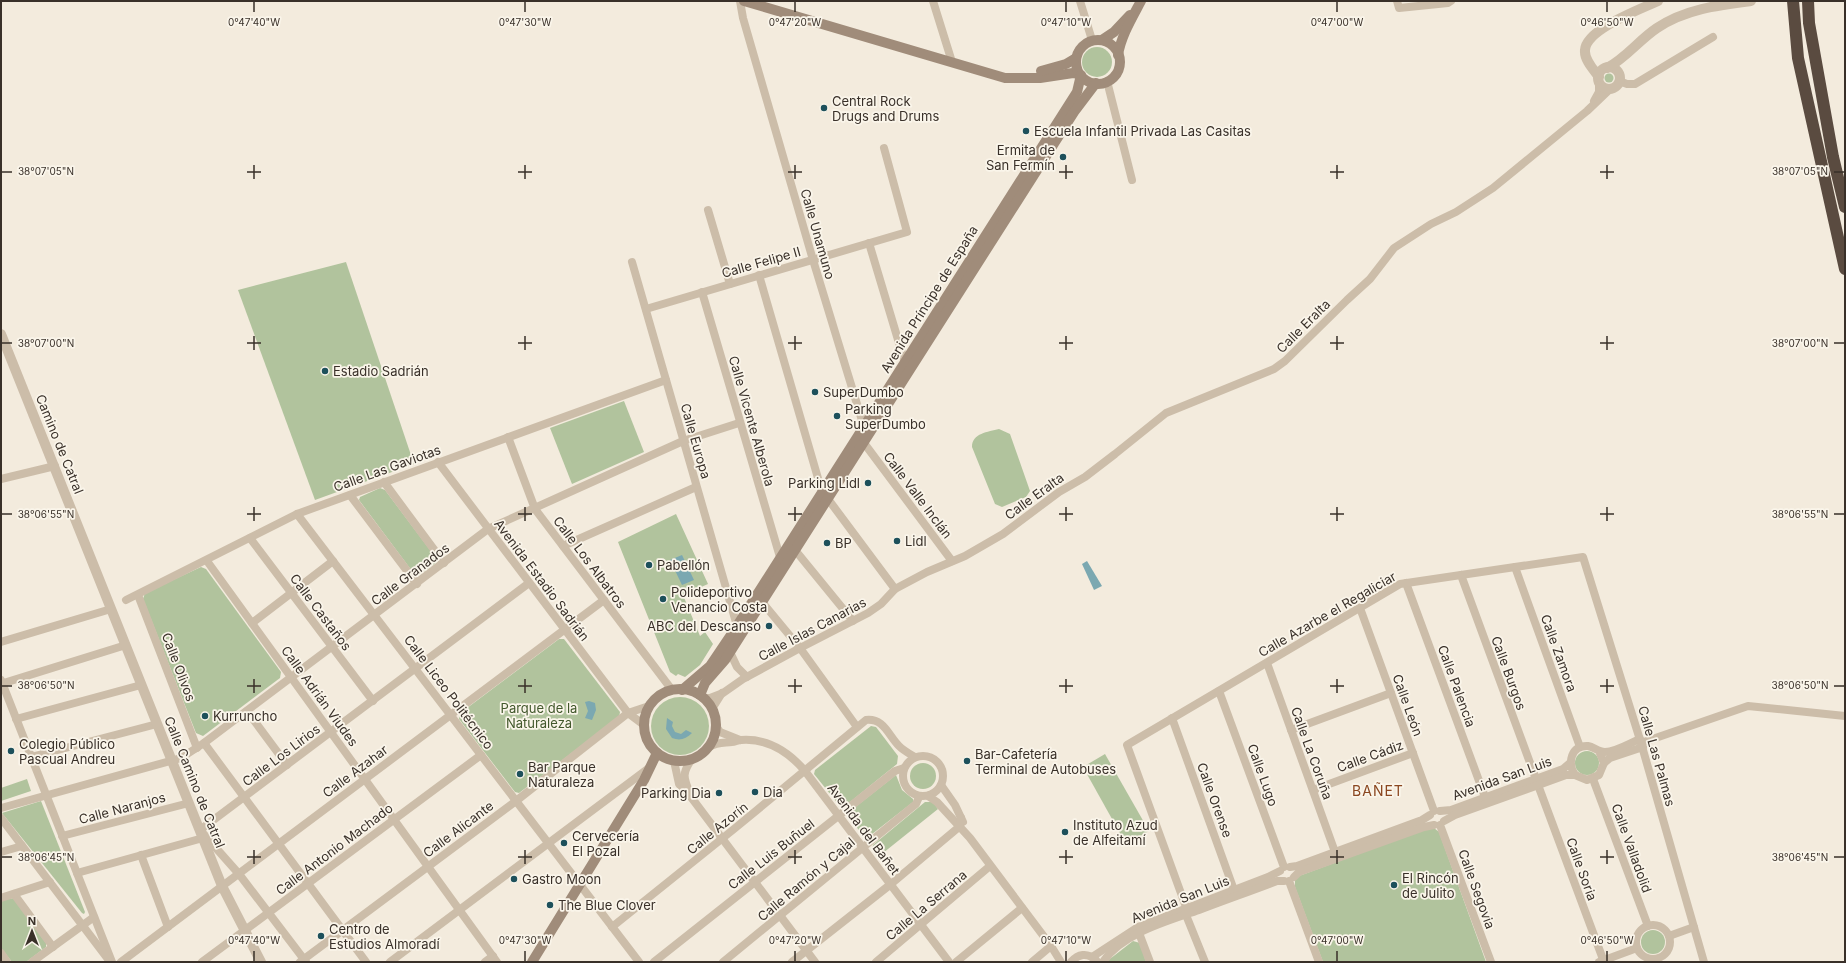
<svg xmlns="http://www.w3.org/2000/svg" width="1846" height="963" viewBox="0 0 1846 963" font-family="Inter,sans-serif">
<rect width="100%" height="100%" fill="#f3ebdd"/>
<g fill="#b1c39d">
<circle cx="1097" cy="62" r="15"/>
<circle cx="1609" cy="78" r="4.5"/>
<polygon points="346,262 414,464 315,500 238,290"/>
<polygon points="624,401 644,452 572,484 550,428"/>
<path d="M999,429L1010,434L1030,491L1026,497L1002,507L995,504L972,447C972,433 988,432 999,429Z"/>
<polygon points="380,488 385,490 436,558 437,562 418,576 415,575 359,500 360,497"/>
<polygon points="676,514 708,584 683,595 700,636 705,632 713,644 700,665 685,677 678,674 676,676 670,672 618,542"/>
<polygon points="201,567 206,569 281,672 280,678 203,736 196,733 143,599 145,593"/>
<polygon points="559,639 564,639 620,712 619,717 519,793 515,792 459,719 459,714"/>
<circle cx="680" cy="726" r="29"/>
<polygon points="871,726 876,727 898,756 897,764 845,806 839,805 814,774 815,770"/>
<circle cx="1587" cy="763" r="12"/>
<polygon points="1105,754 1149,831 1126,844 1083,767"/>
<circle cx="923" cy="776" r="13"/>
<polygon points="896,775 902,790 913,799 913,802 867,838 865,838 848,816 849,812"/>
<polygon points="27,779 31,791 1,801 1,788"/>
<polygon points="41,801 85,912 84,914 82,913 2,813"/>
<polygon points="925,802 933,802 938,809 878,857 872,850 873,845"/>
<polygon points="1434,828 1439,832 1486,962 1323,962 1295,887 1295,880 1299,876 1426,829"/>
<polygon points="14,898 46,943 46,947 26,962 12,962 1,948 1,900"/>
<circle cx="1653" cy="942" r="12"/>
<polygon points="1133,941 1140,943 1146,962 1106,962"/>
</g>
<g fill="#7ba8b1">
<polygon points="682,555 694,580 682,585 670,560"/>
<polygon points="1087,561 1102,586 1094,590 1082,564"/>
<polygon points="589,701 595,703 596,710 592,720 585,718 588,711 585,702"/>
<path d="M667,718L673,722L672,726L675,732L681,734L686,730L692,733C686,739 680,741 672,738L666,729Z"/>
</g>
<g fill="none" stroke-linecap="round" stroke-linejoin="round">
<g stroke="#ccbda9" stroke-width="8">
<polyline points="740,1 743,18 813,260 864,427"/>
<polyline points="933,1 952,62"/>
<polyline points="1080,1 1092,40"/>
<polyline points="1397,1 1399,8 1448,3 1451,1"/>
<polyline points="1107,81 1132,180"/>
<polyline points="1619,81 1627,84 1635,84 1713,37"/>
<polyline points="1594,101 1599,92 1599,81"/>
<polyline points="708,210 730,284"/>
<polyline points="869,243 905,363"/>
<polyline points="632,262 737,626"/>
<polyline points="759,275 822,492"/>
<polyline points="702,292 780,557"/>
<polyline points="646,309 907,232 884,148"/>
<polyline points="508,437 535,509 672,690"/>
<polyline points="864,443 952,561"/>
<polyline points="438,462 628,713 644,725"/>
<polyline points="1,479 55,466"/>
<polyline points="384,482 444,563"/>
<polyline points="350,495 417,584"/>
<polyline points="828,499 895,589"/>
<polyline points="297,514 639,962"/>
<polyline points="250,538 373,701"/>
<polyline points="563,546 696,487"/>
<polyline points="795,550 853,621"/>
<polyline points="207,561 497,962"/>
<polyline points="1515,567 1580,747"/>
<polyline points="1461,575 1536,779"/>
<polyline points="1406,583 1485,797"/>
<polyline points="138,595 197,748"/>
<polyline points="126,600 297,514 666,380"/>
<polyline points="762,602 800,648 857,727"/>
<polyline points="1360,608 1434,811"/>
<polyline points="252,623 333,561"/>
<polyline points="1,642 111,609"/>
<polyline points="730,652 737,667 747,677"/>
<polyline points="1267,663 1335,852"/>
<polyline points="1,680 112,962"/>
<polyline points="1,684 126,645"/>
<polyline points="1219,691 1284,867"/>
<polyline points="703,698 710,698 723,693 743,679 800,648 868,613 881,604 895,589 927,572 965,556 1003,534 1059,492 1085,477 1115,454 1166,413 1274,369 1285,361 1347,300 1370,279 1394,248 1431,224 1456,212 1493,188 1587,111 1610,89"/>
<polyline points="712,709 722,693"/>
<polyline points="247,711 287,765"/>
<polyline points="1172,718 1234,890"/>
<polyline points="16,719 141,685"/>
<polyline points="716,726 720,732 740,740"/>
<polyline points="1291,730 1391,693"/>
<polyline points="204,743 366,962"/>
<polyline points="1641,743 1748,706 1845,716"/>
<path d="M709,747C717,742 723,743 732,742C735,742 738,740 741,740C768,738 788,751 805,771L949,962"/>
<path d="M1599,751L1604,763L1599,775L1587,780L1575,775C1567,763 1571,745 1588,746C1594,747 1598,752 1605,752C1616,752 1630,743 1640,739"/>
<circle cx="923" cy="776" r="20"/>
<polyline points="31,757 157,724"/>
<polyline points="674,761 679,784 691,797 815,962"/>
<polyline points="1604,763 1610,758 1643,747"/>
<polyline points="1593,779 1648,926"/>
<polyline points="941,785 955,805 963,822"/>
<polyline points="1538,785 1604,962"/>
<polyline points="1313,790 1413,753"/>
<path d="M690,794C684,778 681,774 692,759"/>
<polyline points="928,796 937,802 970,838 1051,946 1061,962"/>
<polyline points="1,808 181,758 204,743 488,529 683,441 739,423"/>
<polyline points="1440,811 1451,810 1563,769 1570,763"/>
<polyline points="1,818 108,959"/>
<polyline points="1444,821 1455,815 1566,775 1575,775"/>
<polyline points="1440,825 1491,962"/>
<polyline points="62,836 189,803"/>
<polyline points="1,852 22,846"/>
<polyline points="141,855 168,927"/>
<polyline points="1290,867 1297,866 1422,820 1430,815"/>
<polyline points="77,873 203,838"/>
<polyline points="1294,877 1299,872 1424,827 1434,825"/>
<polyline points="1289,881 1319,962"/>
<polyline points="14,894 53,947"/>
<polyline points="1,898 50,882"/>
<polyline points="1186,907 1127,745 1400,584 1583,557 1641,743 1704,962"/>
<polyline points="1186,915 1205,962"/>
<circle cx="1653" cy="942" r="17"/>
<path d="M612,927L734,829L866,720C884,718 888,735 899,746C904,751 910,754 915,757"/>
<polyline points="1139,933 1150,962"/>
<polyline points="1669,936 1694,927"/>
<polyline points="1,953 7,962"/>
<polyline points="1092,957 1138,927 1268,877 1280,871"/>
<polyline points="32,962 94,917"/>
<polyline points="121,962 604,600"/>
<polyline points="202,962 481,755"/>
<polyline points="300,962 516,801 628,713 649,706"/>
<polyline points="306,962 239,874 200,830 529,583"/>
<polyline points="390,962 649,768"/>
<polyline points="485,962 493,956"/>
<polyline points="654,962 895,771 904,768"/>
<polyline points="723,962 916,804 919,797"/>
<polyline points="792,962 891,884 959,827 961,818"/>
<polyline points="876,962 990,866"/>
<polyline points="956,962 1022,908"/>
<polyline points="1032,962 1051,946"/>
<path d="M1071,962C1078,954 1087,952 1096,960"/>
<path d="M1103,962C1122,933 1168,921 1199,910C1225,900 1251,891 1277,881H1284"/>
<polyline points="1599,962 1637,948"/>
</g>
<g stroke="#ccbda9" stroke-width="10">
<circle cx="1609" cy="78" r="11"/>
<path d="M1607,68C1626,58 1639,40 1657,28C1685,9 1719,5 1751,1"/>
<path d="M1599,77C1594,70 1584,60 1585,50C1586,29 1641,9 1658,1"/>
<polyline points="1,334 222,886 261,962"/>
</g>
<g stroke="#a08c7a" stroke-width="10">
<polyline points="744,1 1005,78 1040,78 1073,73 1079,74"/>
<polyline points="1102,40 1114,32 1130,15"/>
<circle cx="1098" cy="62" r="22"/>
<path d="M1118,55C1121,36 1132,18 1141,1"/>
<polyline points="1041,71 1066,64 1076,58"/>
<circle cx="680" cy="725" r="36"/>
<polyline points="682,690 710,666 737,626 1077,92 1081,75"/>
<polyline points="700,695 705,683 725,660 1074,112 1096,83"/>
<polyline points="532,962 644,780 657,753"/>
</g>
<g stroke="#5a4b40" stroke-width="12">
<polyline points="1793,1 1798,58 1845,269"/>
<polyline points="1808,1 1809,23 1833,157 1845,207"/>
</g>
</g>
<path fill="none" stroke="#393029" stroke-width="1.5" d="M254,2V12M525,2V12M795,2V12M1066,2V12M1337,2V12M1607,2V12M254,165V179M525,165V179M795,165V179M1066,165V179M1337,165V179M1607,165V179M2,172H12M247,172H261M518,172H532M788,172H802M1059,172H1073M1330,172H1344M1600,172H1614M1834,172H1844M254,336V350M525,336V350M795,336V350M1066,336V350M1337,336V350M1607,336V350M2,343H12M247,343H261M518,343H532M788,343H802M1059,343H1073M1330,343H1344M1600,343H1614M1834,343H1844M254,507V521M525,507V521M795,507V521M1066,507V521M1337,507V521M1607,507V521M2,514H12M247,514H261M518,514H532M788,514H802M1059,514H1073M1330,514H1344M1600,514H1614M1834,514H1844M254,679V693M525,679V693M795,679V693M1066,679V693M1337,679V693M1607,679V693M2,686H12M247,686H261M518,686H532M788,686H802M1059,686H1073M1330,686H1344M1600,686H1614M1834,686H1844M254,850V864M525,850V864M795,850V864M1066,850V864M1337,850V864M1607,850V864M2,857H12M247,857H261M518,857H532M788,857H802M1059,857H1073M1330,857H1344M1600,857H1614M1834,857H1844M254,951V961M525,951V961M795,951V961M1066,951V961M1337,951V961M1607,951V961"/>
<g fill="#1d505b" stroke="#faf5ea" stroke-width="1.5">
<circle cx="824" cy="108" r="4"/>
<circle cx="1026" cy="131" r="4"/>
<circle cx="1063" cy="157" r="4"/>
<circle cx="325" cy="371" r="4"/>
<circle cx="815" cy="392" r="4"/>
<circle cx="837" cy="416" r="4"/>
<circle cx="868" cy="483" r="4"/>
<circle cx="897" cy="541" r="4"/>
<circle cx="827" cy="543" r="4"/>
<circle cx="649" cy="565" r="4"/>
<circle cx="663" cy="599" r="4"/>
<circle cx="769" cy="626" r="4"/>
<circle cx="205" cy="716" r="4"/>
<circle cx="11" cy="751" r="4"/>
<circle cx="967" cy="761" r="4"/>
<circle cx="520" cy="774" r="4"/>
<circle cx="755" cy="792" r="4"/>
<circle cx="719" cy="793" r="4"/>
<circle cx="1065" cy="832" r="4"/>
<circle cx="564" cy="843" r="4"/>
<circle cx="514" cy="879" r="4"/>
<circle cx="1394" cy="885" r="4"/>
<circle cx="550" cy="905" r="4"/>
<circle cx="321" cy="936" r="4"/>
</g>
<g text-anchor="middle" stroke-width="3.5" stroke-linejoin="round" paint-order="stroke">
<g font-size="13" fill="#393029" stroke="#faf5ea" text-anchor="start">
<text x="832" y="106">Central Rock<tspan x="832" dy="15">Drugs and Drums</tspan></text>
<text x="1034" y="136">Escuela Infantil Privada Las Casitas</text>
<text x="1055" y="155" text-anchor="end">Ermita de<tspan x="1055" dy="15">San Fermín</tspan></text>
<text x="333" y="376">Estadio Sadrián</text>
<text x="823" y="397">SuperDumbo</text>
<text x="845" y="414">Parking<tspan x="845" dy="15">SuperDumbo</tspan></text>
<text x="860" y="488" text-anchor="end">Parking Lidl</text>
<text x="905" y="546">Lidl</text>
<text x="835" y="548">BP</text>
<text x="657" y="570">Pabellón</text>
<text x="671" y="597">Polideportivo<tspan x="671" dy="15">Venancio Costa</tspan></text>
<text x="761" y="631" text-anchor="end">ABC del Descanso</text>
<text x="213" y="721">Kurruncho</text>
<text x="19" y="749">Colegio Público<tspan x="19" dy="15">Pascual Andreu</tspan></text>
<text x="975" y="759">Bar-Cafetería<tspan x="975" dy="15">Terminal de Autobuses</tspan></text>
<text x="528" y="772">Bar Parque<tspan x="528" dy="15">Naturaleza</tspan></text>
<text x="763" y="797">Dia</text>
<text x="711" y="798" text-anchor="end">Parking Dia</text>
<text x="1073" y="830">Instituto Azud<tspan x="1073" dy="15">de Alfeitamí</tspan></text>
<text x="572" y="841">Cervecería<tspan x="572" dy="15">El Pozal</tspan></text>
<text x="1402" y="883">El Rincón<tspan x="1402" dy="15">de Julito</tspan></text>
<text x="522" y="884">Gastro Moon</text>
<text x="558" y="910">The Blue Clover</text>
<text x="329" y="934">Centro de<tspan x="329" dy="15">Estudios Almoradí</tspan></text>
</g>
<g font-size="13" fill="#393029" stroke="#faf5ea">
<text transform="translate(818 234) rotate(74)" y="5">Calle Unamuno</text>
<text transform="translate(761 262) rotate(-16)" y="5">Calle Felipe II</text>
<text transform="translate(929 299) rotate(-58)" y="5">Avenida Príncipe de España</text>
<text transform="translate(1303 326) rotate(-45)" y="5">Calle Eralta</text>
<text transform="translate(752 421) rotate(74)" y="5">Calle Vicente Alberola</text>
<text transform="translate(696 441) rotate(74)" y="5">Calle Europa</text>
<text transform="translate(60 444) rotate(68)" y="5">Camino de Catral</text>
<text transform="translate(387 468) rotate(-20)" y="5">Calle Las Gaviotas</text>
<text transform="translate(918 495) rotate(53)" y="5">Calle Valle Inclán</text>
<text transform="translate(1034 496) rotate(-36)" y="5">Calle Eralta</text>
<text transform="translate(590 562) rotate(53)" y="5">Calle Los Albatros</text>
<text transform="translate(410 574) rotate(-37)" y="5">Calle Granados</text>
<text transform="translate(542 580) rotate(53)" y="5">Avenida Estadio Sadrián</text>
<text transform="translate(321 612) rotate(53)" y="5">Calle Castaños</text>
<text transform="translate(1327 614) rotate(-30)" y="5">Calle Azarbe el Regaliciar</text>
<text transform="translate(812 629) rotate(-28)" y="5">Calle Islas Canarias</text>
<text transform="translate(1559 653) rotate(70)" y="5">Calle Zamora</text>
<text transform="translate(179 667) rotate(69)" y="5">Calle Olivos</text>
<text transform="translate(1509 673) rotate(70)" y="5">Calle Burgos</text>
<text transform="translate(1457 686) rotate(70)" y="5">Calle Palencia</text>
<text transform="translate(449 692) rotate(53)" y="5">Calle Liceo Politécnico</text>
<text transform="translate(320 696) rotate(54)" y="5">Calle Adrián Viudes</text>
<text transform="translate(1408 705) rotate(70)" y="5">Calle León</text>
<text transform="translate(1312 753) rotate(70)" y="5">Calle La Coruña</text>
<text transform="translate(281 755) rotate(-37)" y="5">Calle Los Lirios</text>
<text transform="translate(1370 756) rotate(-20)" y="5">Calle Cádiz</text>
<text transform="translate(1657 756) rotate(74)" y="5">Calle Las Palmas</text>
<text transform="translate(355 771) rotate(-37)" y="5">Calle Azahar</text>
<text transform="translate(1263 775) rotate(70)" y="5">Calle Lugo</text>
<text transform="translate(1502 778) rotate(-20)" y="5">Avenida San Luis</text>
<text transform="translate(195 782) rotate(68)" y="5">Calle Camino de Catral</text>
<text transform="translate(1215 800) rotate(70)" y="5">Calle Orense</text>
<text transform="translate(122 808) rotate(-15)" y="5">Calle Naranjos</text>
<text transform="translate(717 828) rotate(-39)" y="5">Calle Azorín</text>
<text transform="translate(458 829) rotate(-37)" y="5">Calle Alicante</text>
<text transform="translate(864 829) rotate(53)" y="5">Avenida del Bañet</text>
<text transform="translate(1632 848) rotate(70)" y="5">Calle Valladolid</text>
<text transform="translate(334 849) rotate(-37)" y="5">Calle Antonio Machado</text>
<text transform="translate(771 854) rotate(-38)" y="5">Calle Luis Buñuel</text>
<text transform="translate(1582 869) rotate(70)" y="5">Calle Soria</text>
<text transform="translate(806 879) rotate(-40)" y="5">Calle Ramón y Cajal</text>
<text transform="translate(1477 889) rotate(70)" y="5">Calle Segovia</text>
<text transform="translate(1180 899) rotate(-22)" y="5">Avenida San Luis</text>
<text transform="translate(926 905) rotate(-40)" y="5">Calle La Serrana</text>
</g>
<g font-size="13" fill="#42582c" stroke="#faf5ea">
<text x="539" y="713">Parque de la<tspan x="539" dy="15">Naturaleza</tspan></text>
</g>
<g font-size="14" letter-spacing="1" fill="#8a461f" stroke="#faf5ea">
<text x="1378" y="796">BAÑET</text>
</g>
</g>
<g font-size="10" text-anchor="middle" fill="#393029" stroke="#faf5ea" stroke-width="3.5" stroke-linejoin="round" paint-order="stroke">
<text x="254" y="26">0°47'40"W</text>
<text x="525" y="26">0°47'30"W</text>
<text x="795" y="26">0°47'20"W</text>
<text x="1066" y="26">0°47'10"W</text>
<text x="1337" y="26">0°47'00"W</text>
<text x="1607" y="26">0°46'50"W</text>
<text x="46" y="175">38°07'05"N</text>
<text x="1800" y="175">38°07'05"N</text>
<text x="46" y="347">38°07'00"N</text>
<text x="1800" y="347">38°07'00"N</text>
<text x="46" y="518">38°06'55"N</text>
<text x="1800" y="518">38°06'55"N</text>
<text x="46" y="689">38°06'50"N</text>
<text x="1800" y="689">38°06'50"N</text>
<text x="46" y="861">38°06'45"N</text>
<text x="1800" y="861">38°06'45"N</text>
<text x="254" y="944">0°47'40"W</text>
<text x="525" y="944">0°47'30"W</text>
<text x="795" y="944">0°47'20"W</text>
<text x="1066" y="944">0°47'10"W</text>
<text x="1337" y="944">0°47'00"W</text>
<text x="1607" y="944">0°46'50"W</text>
</g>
<rect width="1846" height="963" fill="none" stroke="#393029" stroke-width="4"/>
<g transform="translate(32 931)" stroke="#faf5ea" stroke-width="3" paint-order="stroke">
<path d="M0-3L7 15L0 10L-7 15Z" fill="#393029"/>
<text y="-6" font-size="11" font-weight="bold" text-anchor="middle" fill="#393029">N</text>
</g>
</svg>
